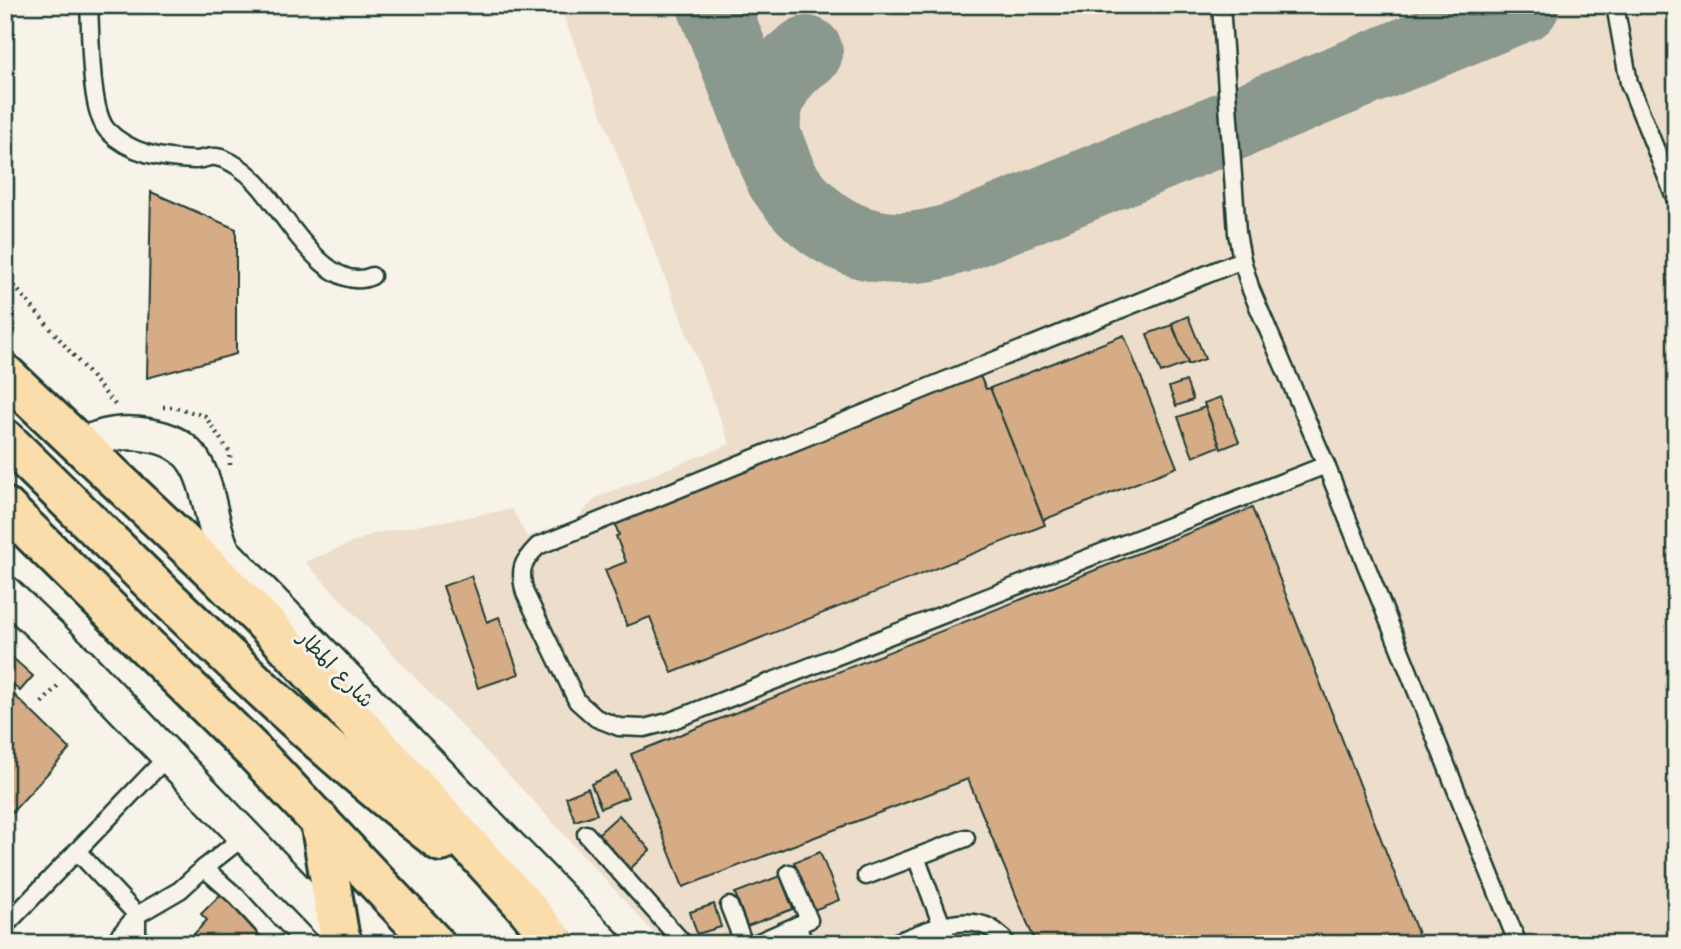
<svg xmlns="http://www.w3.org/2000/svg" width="1681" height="949" viewBox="0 0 1681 949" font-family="'Architects Daughter','Playpen Sans Arabic',sans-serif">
<rect width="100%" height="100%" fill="#f7f3e8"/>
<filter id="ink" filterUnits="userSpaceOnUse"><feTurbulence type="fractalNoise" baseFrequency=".0143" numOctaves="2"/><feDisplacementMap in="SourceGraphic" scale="14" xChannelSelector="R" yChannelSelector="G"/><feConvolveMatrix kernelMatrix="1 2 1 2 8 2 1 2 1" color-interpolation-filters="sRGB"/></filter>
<g filter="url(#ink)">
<polygon fill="#eddecb" points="559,5 1676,5 1676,944 664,944 539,807 305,562 376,533 512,509 527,537 576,519 597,497 730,444"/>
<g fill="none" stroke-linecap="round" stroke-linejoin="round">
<g stroke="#8b988e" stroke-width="72">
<path d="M713,5L782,179C825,243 885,262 957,238L1524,5"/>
<path d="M765,135C762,100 777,72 807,52"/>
</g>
</g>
<g fill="#d5ac86" stroke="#1f3d34" stroke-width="2">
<polygon points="151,192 236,229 236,354 147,378"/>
<polygon points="1188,316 1205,359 1188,365 1172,323"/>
<polygon points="1172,325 1188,363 1161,373 1147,334"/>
<polygon points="1124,335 1177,467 1043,520 990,388"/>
<polygon points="979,374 986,389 990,388 1045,525 672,673 650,617 627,626 605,570 626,562 616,536 619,535 613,519"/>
<polygon points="1186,381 1193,400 1176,406 1169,387"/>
<polygon points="1221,397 1239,442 1221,449 1204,403"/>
<polygon points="1205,407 1220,446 1193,457 1178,417"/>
<polygon points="1252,508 1422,944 1036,944 968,779 683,887 631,754"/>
<polygon points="471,576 487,622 499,617 519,674 478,688 443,586"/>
<polygon points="5,651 33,676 20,691 5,677"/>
<polygon points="5,686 70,749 5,820 5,805 10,801 5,796"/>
<polygon points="617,772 628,797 601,808 591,784"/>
<polygon points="588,788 597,814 575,821 566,797"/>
<polygon points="619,815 650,850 630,869 598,834"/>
<polygon points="820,852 839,900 814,910 794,862"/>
<polygon points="780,876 793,909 747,926 735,893"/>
<polygon points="221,894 267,944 185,944 207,920 201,914"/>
<polygon points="714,904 721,927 697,934 690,912"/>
</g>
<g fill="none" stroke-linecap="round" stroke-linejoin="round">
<defs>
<g id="lane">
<path d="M89,5C91,33 89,110 107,130C130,154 163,159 195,160C202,160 209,156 216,157C230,159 247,172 256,182C282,208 326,297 372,276"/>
<polyline points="1221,5 1237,233 1242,260 1251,290 1326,465 1518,944"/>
<polyline points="1615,5 1629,83 1676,200"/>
<path d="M1242,260L538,546C521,563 519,570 525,593L577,701L596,718L619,727L644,728L668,722L1326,465"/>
<polyline points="586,834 684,944"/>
<polyline points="77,851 137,915 137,944"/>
<polyline points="916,857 949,944"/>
<polyline points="204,868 246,835"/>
<polyline points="866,876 966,838"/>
<polyline points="729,906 744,944"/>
<polyline points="798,925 803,944"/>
<polyline points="5,926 168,756"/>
<polyline points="112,944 137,915 180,890 204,868 237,897 280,944"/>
<polyline points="754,944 809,920 789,873"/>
<path d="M892,944C926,931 981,903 1007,944"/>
</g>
<g id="street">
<path d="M80,445C103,434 123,431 148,435C215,444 202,506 224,552L605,944"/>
<polyline points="5,592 79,663 345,940"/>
</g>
<g id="highway">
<polyline points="5,374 211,569 276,634 526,907 556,944"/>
<path d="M5,439C147,576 284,721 441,842"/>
<polyline points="5,507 254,752 435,944"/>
<polyline points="320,821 339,934"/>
</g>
</defs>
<use href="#lane" stroke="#1f3d34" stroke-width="21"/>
<use href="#street" stroke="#1f3d34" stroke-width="37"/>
<use href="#highway" stroke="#1f3d34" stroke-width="44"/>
<g stroke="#1f3d34" stroke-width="4.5" stroke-dasharray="2 5" stroke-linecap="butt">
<polyline points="5,275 117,407"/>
<polyline points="163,407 173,407 205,416 230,453 230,468"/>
<polyline points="42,703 60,683"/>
</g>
<use href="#lane" stroke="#f7f3e8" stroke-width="16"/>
<use href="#street" stroke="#f7f3e8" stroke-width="32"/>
<use href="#highway" stroke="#faddab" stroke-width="38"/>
</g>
</g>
<g text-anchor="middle" stroke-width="6" stroke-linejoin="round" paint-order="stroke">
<g font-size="21" fill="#1f3d34" stroke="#f7f3e8">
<text transform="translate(336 669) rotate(46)" y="7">شارع المطار</text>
</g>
</g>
<rect width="1681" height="949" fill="none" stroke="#f7f3e8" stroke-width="28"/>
<rect x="14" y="14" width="1653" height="921" fill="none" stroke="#1f3d34" stroke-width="2.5" filter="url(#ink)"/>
</svg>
